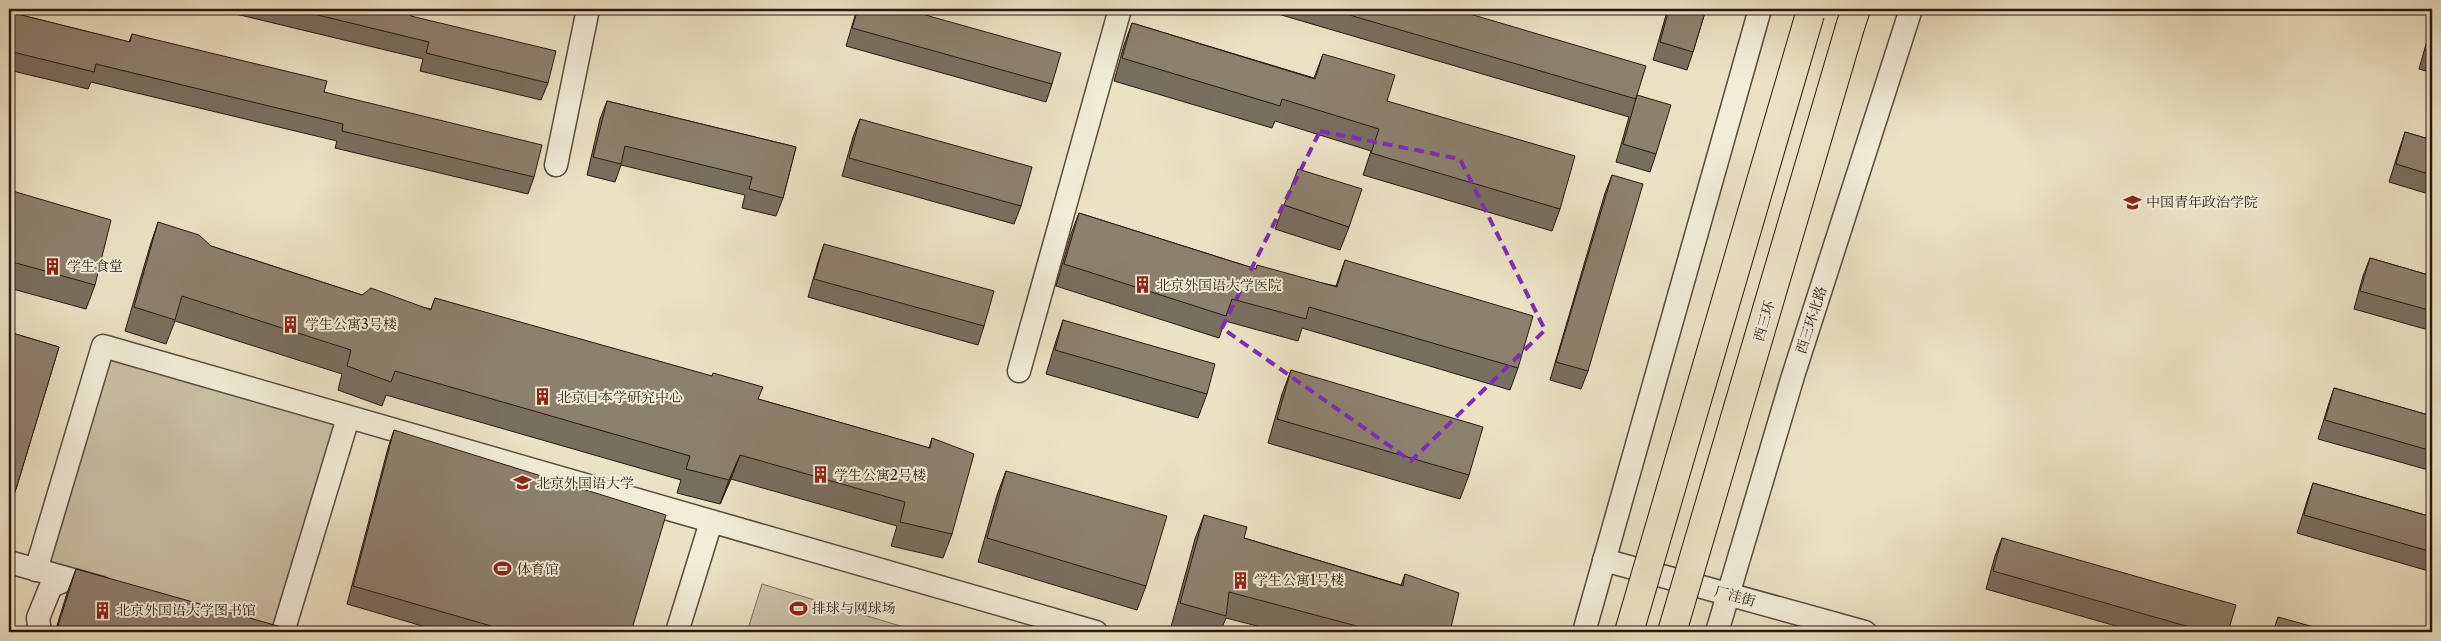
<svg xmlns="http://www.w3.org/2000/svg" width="2441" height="641" viewBox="0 0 2441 641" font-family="'Libre Caslon Text','Noto Serif SC',serif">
<rect width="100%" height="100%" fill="#ebe2c3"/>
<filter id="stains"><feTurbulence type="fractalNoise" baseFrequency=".004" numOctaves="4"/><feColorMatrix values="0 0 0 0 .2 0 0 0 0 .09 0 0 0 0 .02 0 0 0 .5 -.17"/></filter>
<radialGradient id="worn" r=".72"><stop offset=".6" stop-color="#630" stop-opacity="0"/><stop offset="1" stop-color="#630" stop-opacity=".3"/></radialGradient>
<g fill="#cac0a5" stroke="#796c5c">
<polygon points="108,353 340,422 276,631 43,565"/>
<polygon points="762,584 920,632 747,632"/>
</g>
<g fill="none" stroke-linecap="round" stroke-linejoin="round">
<defs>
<g id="minor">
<polyline points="556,165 588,9"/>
<polyline points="1019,371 1120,9"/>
<polyline points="1604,560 1865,632"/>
<polyline points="9,562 102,588"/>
<polyline points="36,570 103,346 1096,632"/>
<polyline points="40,632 38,618 51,586 61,582 61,577"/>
<polyline points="283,632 348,418"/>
<polyline points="677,632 711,522"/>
<polyline points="1584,632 1760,9"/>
<polyline points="1717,632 1793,376 1911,9"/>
</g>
<polyline id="highway" points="1850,27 1856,9"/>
</defs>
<use href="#minor" stroke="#594a3e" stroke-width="25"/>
<use href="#highway" stroke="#281812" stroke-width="30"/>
<use href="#minor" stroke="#f2ecd8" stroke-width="22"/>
<use href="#highway" stroke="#ebe2c3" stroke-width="28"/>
<defs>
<g id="highway-bridge">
<polyline points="1629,632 1810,14"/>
<polyline points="1672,632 1850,27"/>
</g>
</defs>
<use href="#highway-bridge" stroke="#281812" stroke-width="30" stroke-linecap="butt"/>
<use href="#highway-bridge" stroke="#ebe2c3" stroke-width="28"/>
</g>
<g fill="#796f5f" stroke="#281812">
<polygon points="215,9 413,9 411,16 548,83 541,100 420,71 423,59"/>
<polygon points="857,9 904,9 1052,84 1046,102 846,46"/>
<polygon points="1261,9 1453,9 1637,95 1656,154 1650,172 1616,162 1629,117"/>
<polygon points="1644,9 1706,9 1693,52 1687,70 1653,60 1666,15"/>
<polygon points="9,12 129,42 132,34 324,92 534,177 528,194 335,148 337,141 91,82 88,89 9,70"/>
<polygon points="1132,23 1314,78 1323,54 1387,101 1560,209 1552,231 1363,175 1371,151 1275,121 1272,128 1114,81 1124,45"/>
<polygon points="2432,25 2432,73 2419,69 2428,37"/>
<polygon points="607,101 796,147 783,198 776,216 742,208 745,195 621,165 615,182 587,175 600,119"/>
<polygon points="860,119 1021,206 1014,224 842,176 853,137"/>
<polygon points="2405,132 2432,140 2432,195 2389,182 2399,150"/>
<polygon points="1612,175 1588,371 1581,389 1550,380 1605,193"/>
<polygon points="9,190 95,285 86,309 9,288"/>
<polygon points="1284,205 1349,227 1340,250 1275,229"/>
<polygon points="1079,213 1256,269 1336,286 1345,260 1518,368 1510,390 1302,328 1298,341 1225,321 1219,338 1056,286 1071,234"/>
<polygon points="158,222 211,246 362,295 431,309 435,298 758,399 929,448 932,438 952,534 943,558 891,546 897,526 731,479 720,504 677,493 681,480 386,395 382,406 338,390 342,374 175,321 166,344 125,331 150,246"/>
<polygon points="824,244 984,326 978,345 808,297 818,262"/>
<polygon points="2370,258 2432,276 2432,331 2354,309 2363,276"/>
<polygon points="1063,320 1207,394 1198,418 1046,374 1055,344"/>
<polygon points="9,332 59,347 16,489 10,507 9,507"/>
<polygon points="1291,370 1469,475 1460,499 1268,443 1282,394"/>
<polygon points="2334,388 2432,416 2432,471 2318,439 2328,406"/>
<polygon points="394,430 631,632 443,632 347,604 388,448"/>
<polygon points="1006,471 1146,586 1137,610 978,562 997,495"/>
<polygon points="2313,483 2432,517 2432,572 2297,533 2307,501"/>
<polygon points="1204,515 1244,538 1401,585 1405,574 1450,632 1280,632 1226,618 1220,632 1189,632 1171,627 1195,539"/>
<polygon points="2002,538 2228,632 2137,632 1986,589 1995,556"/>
<polygon points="76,569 284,632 55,632 67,593"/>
</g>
<polygon fill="#635a4d" stroke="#281812" points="740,455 731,479 720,504 729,480"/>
<g fill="#8d816e" stroke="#281812">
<polygon points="293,9 413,9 411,16 556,51 548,83 426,53 429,42"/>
<polygon points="858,9 904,9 1061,53 1052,84 852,28"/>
<polygon points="1329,9 1453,9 1646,66 1637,95 1671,105 1656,154 1623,144 1637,95 1636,99"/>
<polygon points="1669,9 1706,9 1693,52 1660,42"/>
<polygon points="9,12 130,42 132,34 327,81 324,92 542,145 534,177 342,131 343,124 96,64 94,72 9,51"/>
<polygon points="1132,23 1315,79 1323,54 1395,75 1387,101 1575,156 1560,209 1371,153 1379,129 1282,99 1280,106 1122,58"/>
<polygon points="2432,27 2432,53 2426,51"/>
<polygon points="607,101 796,147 783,198 749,189 752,177 625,146 621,164 593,157"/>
<polygon points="860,119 1032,167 1021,206 849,158"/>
<polygon points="2405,132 2432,140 2432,175 2396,164"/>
<polygon points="1298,169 1362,189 1349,227 1284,205"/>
<polygon points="1612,175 1643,184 1588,371 1556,362"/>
<polygon points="9,190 111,220 95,285 9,261"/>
<polygon points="1079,213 1256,269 1257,265 1337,287 1345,260 1533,316 1518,368 1309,307 1306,319 1232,299 1226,316 1064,264"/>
<polygon points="158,222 199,235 211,246 362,295 371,288 431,310 435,298 712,376 713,373 763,387 758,399 930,448 932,438 974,454 952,534 900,522 905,502 740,455 729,480 686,469 690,456 395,371 391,382 347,366 351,350 182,296 175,320 134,307"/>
<polygon points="824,244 994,291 984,326 814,279"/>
<polygon points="2370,258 2432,276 2432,311 2360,291"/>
<polygon points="1063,320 1215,364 1207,394 1055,350"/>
<polygon points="9,332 59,347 16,489 9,487 9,395 14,378 9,376"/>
<polygon points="1291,370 1483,427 1469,475 1277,419"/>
<polygon points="2334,388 2432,416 2432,451 2325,420"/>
<polygon points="394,430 666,515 631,632 512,632 353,586"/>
<polygon points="1006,471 1167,516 1146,586 987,538"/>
<polygon points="2313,483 2432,517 2432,552 2304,515"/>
<polygon points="1204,515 1247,527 1244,538 1403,586 1405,574 1459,593 1450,632 1379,632 1229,592 1226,616 1180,603"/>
<polygon points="2002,538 2236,605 2228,632 2207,632 1993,571"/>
<polygon points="76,569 285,628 284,632 56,632"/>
<polygon points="2278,617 2332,632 2273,632"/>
</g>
<path fill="none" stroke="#7b2cbf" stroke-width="4" stroke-dasharray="10 6" stroke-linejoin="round" d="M1320,131L1460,159L1545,330L1411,461L1222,328Z"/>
<defs>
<symbol id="university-bare" viewBox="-9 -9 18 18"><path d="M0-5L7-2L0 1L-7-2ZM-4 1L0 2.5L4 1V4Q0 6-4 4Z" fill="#8f2418" stroke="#f2ecd8" stroke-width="2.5" paint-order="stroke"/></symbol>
<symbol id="building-bare" viewBox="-9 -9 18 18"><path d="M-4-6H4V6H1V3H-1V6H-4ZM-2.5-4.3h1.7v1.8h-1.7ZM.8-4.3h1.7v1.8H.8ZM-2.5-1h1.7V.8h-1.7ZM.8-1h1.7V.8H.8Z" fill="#8f2418" stroke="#f2ecd8" stroke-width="2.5" paint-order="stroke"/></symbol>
<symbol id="stadium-bare" viewBox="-9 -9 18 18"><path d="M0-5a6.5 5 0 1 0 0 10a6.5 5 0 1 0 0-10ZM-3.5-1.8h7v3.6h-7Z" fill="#8f2418" stroke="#f2ecd8" stroke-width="2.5" paint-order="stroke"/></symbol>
</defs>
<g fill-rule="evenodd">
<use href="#university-bare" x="2120" y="190" width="25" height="25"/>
<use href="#building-bare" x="40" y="254" width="25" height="25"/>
<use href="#building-bare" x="1130" y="272" width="25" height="25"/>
<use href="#building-bare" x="278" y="312" width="25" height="25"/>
<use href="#building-bare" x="530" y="384" width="25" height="25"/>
<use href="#building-bare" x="808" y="462" width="25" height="25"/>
<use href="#university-bare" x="510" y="470" width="25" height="25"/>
<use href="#stadium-bare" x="490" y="556" width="25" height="25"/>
<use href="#building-bare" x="1228" y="568" width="25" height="25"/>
<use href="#stadium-bare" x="786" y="596" width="25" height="25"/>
<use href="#building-bare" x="90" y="598" width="25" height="25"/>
</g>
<g text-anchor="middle" stroke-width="4" stroke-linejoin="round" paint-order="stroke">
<g font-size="14" fill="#281812" stroke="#f2ecd8" text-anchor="start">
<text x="2146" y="207">中国青年政治学院</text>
<text x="67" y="271">学生食堂</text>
<text x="1156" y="290">北京外国语大学医院</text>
<text x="305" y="329">学生公寓3号楼</text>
<text x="557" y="402">北京日本学研究中心</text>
<text x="834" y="480">学生公寓2号楼</text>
<text x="536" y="488">北京外国语大学</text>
<text x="517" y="574">体育馆</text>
<text x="1254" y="585">学生公寓1号楼</text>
<text x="812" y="613">排球与网球场</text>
<text x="116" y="615">北京外国语大学图书馆</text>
</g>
<g font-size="14" fill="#281812" stroke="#f2ecd8">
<text transform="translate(1811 320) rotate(-72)" y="5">西三环北路</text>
<text transform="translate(1764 321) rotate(-74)" y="5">西三环</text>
<text transform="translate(1735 596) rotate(15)" y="5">厂洼街</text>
</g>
</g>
<rect width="2441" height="641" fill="none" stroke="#ebe2c3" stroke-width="30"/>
<rect x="10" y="10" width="2421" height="621" fill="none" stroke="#281812" stroke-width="2.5"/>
<rect x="15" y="15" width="2411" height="611" fill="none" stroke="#281812"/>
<rect width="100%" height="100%" filter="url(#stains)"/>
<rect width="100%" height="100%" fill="url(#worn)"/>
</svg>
